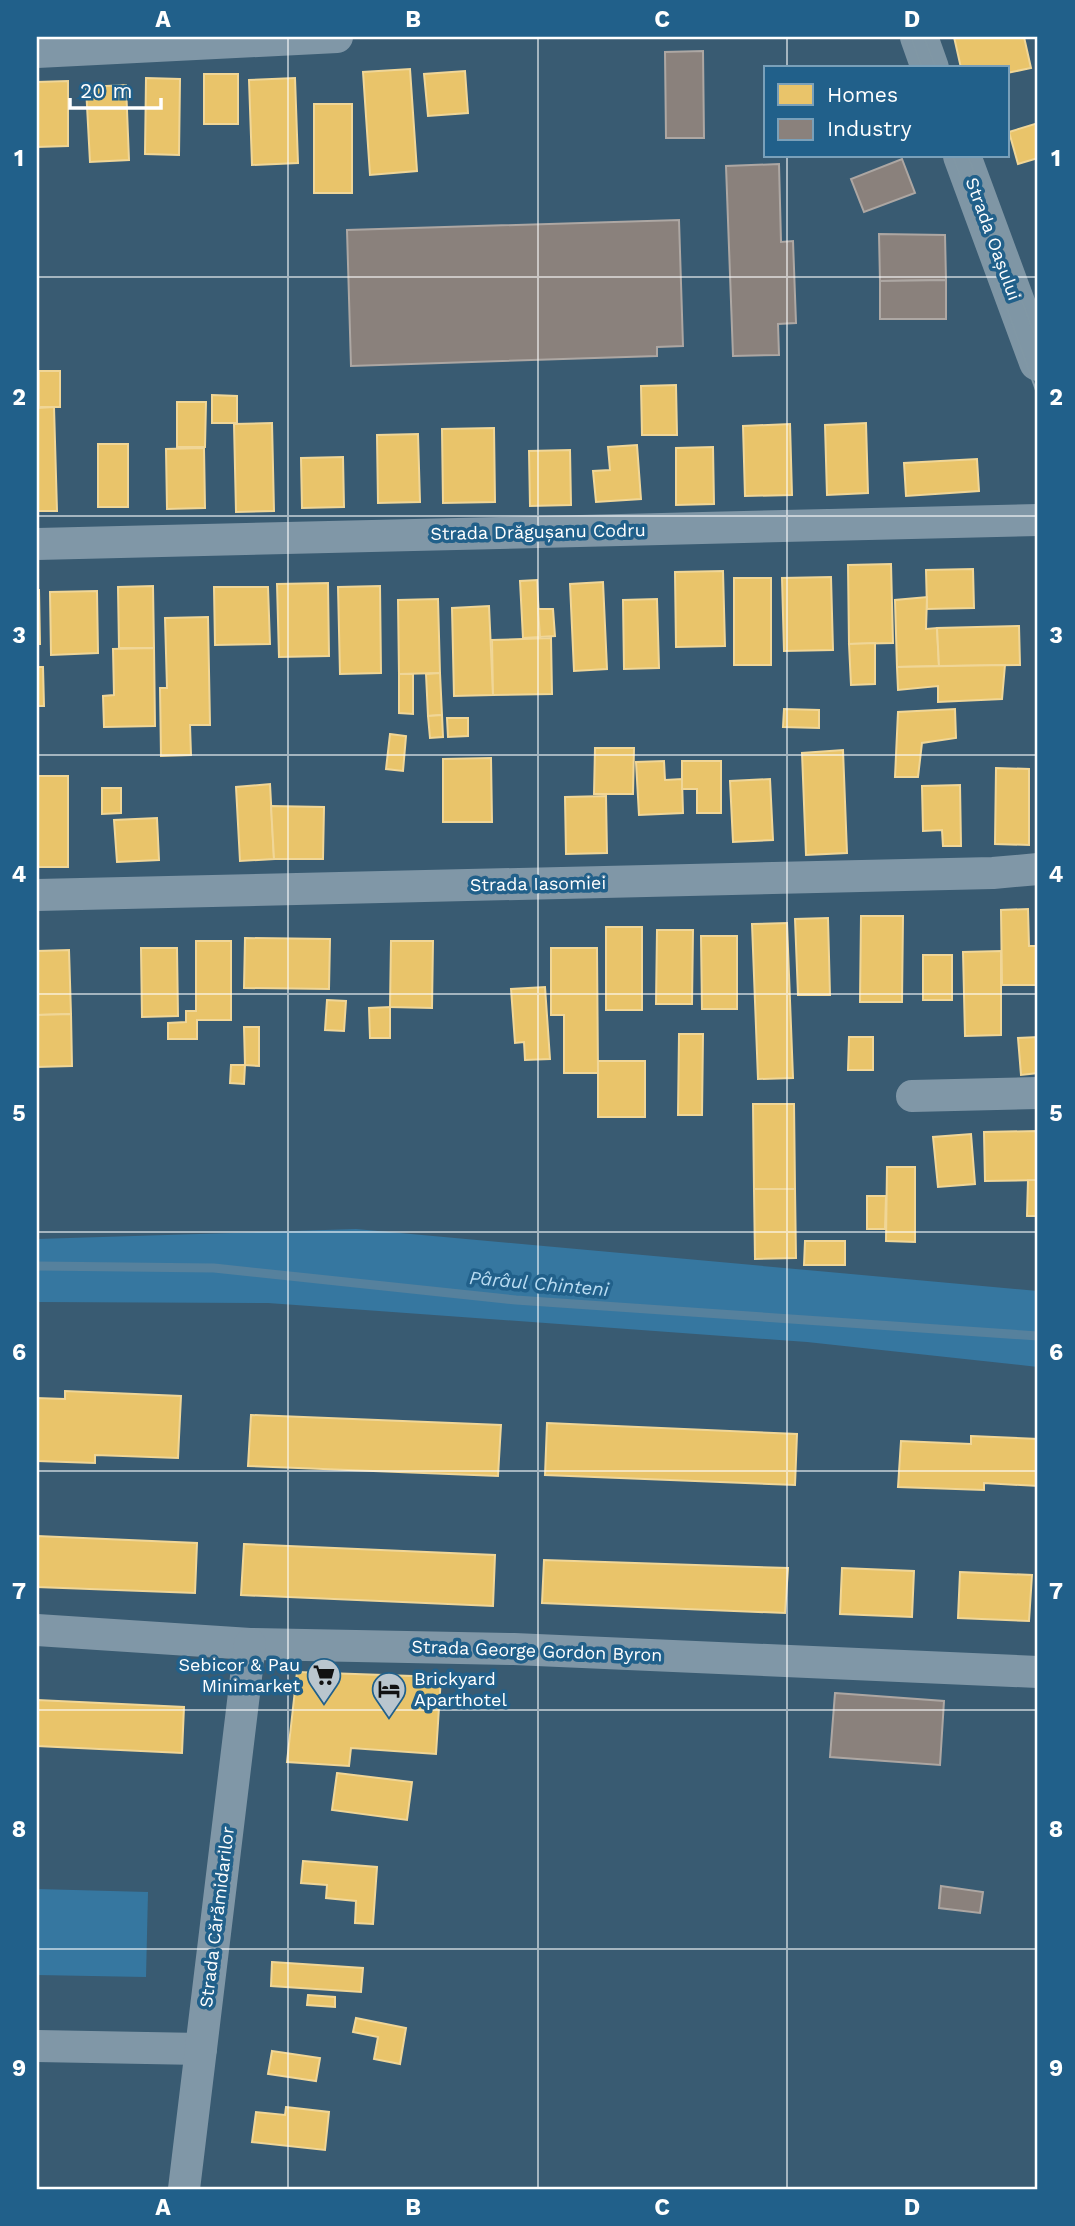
<svg xmlns="http://www.w3.org/2000/svg" width="1075" height="2226" viewBox="0 0 1075 2226" font-family="'Work Sans',sans-serif">
<rect width="100%" height="100%" fill="#395b72"/>
<g fill="#3677a0">
<polygon points="356,1229 1038,1291 1038,1367 807,1342 268,1303 37,1302 37,1239"/>
<polygon points="37,1889 148,1892 146,1977 37,1975"/>
</g>
<g fill="#e9c46a" stroke="#f0d697" stroke-width="2">
<polygon points="954,37 1024,37 1031,68 1007,73 1007,68 961,68"/>
<polygon points="410,69 417,171 370,175 363,72"/>
<polygon points="465,71 468,113 428,116 424,74"/>
<rect x="204" y="74" width="34" height="50"/>
<polygon points="146,78 180,79 179,155 145,154"/>
<polygon points="295,78 298,163 252,165 249,80"/>
<polygon points="68,81 68,146 37,147 37,82"/>
<polygon points="126,85 129,160 90,162 86,87"/>
<rect x="314" y="104" width="38" height="89"/>
<polygon points="1038,123 1038,158 1018,164 1009,132"/>
<rect x="39" y="371" width="21" height="36"/>
<polygon points="676,385 677,435 642,435 641,386"/>
<polygon points="212,395 237,396 237,423 212,423"/>
<polygon points="177,402 206,402 205,447 177,447"/>
<polygon points="54,407 57,511 37,511 37,408"/>
<polygon points="272,423 274,511 236,512 234,424"/>
<polygon points="866,423 868,493 827,495 825,425"/>
<polygon points="790,424 792,495 745,496 743,426"/>
<polygon points="494,428 495,502 443,503 442,429"/>
<polygon points="418,434 420,502 378,503 377,435"/>
<rect x="98" y="444" width="30" height="63"/>
<polygon points="637,445 641,499 596,502 593,471 610,470 608,447"/>
<polygon points="713,447 714,504 676,505 676,448"/>
<polygon points="204,448 205,508 167,509 166,449"/>
<polygon points="570,450 571,505 530,506 529,451"/>
<polygon points="343,457 344,507 302,508 301,458"/>
<polygon points="977,459 979,491 906,496 904,463"/>
<polygon points="891,564 893,643 849,644 848,565"/>
<polygon points="973,569 974,608 927,609 926,570"/>
<polygon points="723,571 725,646 676,647 675,572"/>
<polygon points="831,577 833,650 784,651 782,578"/>
<rect x="734" y="578" width="37" height="87"/>
<polygon points="537,580 540,637 523,638 520,581"/>
<polygon points="603,582 607,669 574,671 570,584"/>
<polygon points="328,583 329,656 279,657 277,584"/>
<polygon points="153,586 154,648 119,648 118,587"/>
<polygon points="380,586 381,673 340,674 338,587"/>
<polygon points="214,587 268,587 270,644 215,645"/>
<polygon points="37,590 39,590 40,644 37,644"/>
<polygon points="97,591 98,653 51,655 50,592"/>
<polygon points="927,597 926,629 937,628 939,666 897,667 895,600"/>
<polygon points="438,599 440,673 399,674 398,600"/>
<polygon points="657,599 659,668 624,669 623,600"/>
<polygon points="489,606 493,695 454,696 452,608"/>
<polygon points="538,609 553,609 555,636 540,637"/>
<polygon points="208,617 210,725 190,725 191,755 161,756 160,688 167,688 165,618"/>
<polygon points="1019,626 1020,665 939,666 937,628"/>
<polygon points="551,638 552,694 493,695 492,640"/>
<polygon points="875,643 875,684 851,685 849,644"/>
<polygon points="154,648 155,726 104,727 103,696 114,695 113,649"/>
<polygon points="1005,665 1002,699 938,702 938,686 898,690 897,667"/>
<polygon points="37,667 43,667 44,706 37,706"/>
<polygon points="440,673 442,715 428,716 426,674"/>
<polygon points="399,674 413,674 413,714 399,713"/>
<polygon points="784,709 819,710 819,728 783,727"/>
<polygon points="955,709 956,738 922,743 918,777 895,777 898,712"/>
<polygon points="442,715 443,737 430,738 428,716"/>
<polygon points="447,718 468,718 468,736 448,737"/>
<polygon points="390,734 406,736 403,771 386,769"/>
<polygon points="595,748 634,748 633,794 594,794"/>
<polygon points="843,750 847,853 806,855 802,753"/>
<polygon points="491,758 492,822 443,822 443,759"/>
<polygon points="664,761 665,780 682,779 683,813 639,815 636,762"/>
<polygon points="682,761 721,761 721,813 697,813 697,789 682,789"/>
<polygon points="996,768 1029,769 1029,845 995,844"/>
<rect x="37" y="776" width="31" height="91"/>
<polygon points="770,779 773,840 733,842 730,781"/>
<polygon points="270,784 274,859 240,861 236,787"/>
<polygon points="960,785 961,846 943,846 942,830 923,831 922,786"/>
<polygon points="102,788 121,788 121,813 102,814"/>
<polygon points="606,796 607,853 566,854 565,797"/>
<polygon points="271,806 324,807 323,859 274,859"/>
<polygon points="157,818 159,860 117,862 114,820"/>
<polygon points="1028,909 1029,946 1038,946 1038,985 1002,985 1001,910"/>
<polygon points="861,916 903,916 902,1002 860,1002"/>
<polygon points="828,918 830,995 798,995 795,919"/>
<polygon points="787,923 793,1078 758,1079 752,924"/>
<rect x="606" y="927" width="36" height="83"/>
<polygon points="657,930 693,930 692,1004 656,1004"/>
<polygon points="701,936 737,936 737,1009 702,1009"/>
<polygon points="245,938 330,939 329,989 244,988"/>
<polygon points="196,941 231,941 231,1020 197,1020 197,1039 168,1039 168,1023 186,1022 186,1011 196,1011"/>
<polygon points="391,941 433,941 432,1008 390,1007"/>
<polygon points="141,948 177,948 178,1016 142,1017"/>
<polygon points="551,948 597,948 598,1073 564,1073 564,1015 551,1015"/>
<polygon points="69,950 71,1014 37,1015 37,951"/>
<polygon points="1001,951 1001,1035 965,1036 963,952"/>
<rect x="923" y="955" width="29" height="45"/>
<polygon points="545,987 550,1059 525,1060 524,1042 515,1043 511,989"/>
<polygon points="327,1000 346,1001 344,1031 325,1030"/>
<polygon points="390,1007 390,1038 370,1038 369,1008"/>
<polygon points="71,1014 72,1066 37,1067 37,1015"/>
<polygon points="244,1027 259,1027 259,1066 245,1065"/>
<polygon points="679,1034 703,1034 702,1115 678,1115"/>
<polygon points="849,1037 873,1037 873,1070 848,1070"/>
<polygon points="1038,1037 1038,1073 1021,1075 1018,1038"/>
<rect x="598" y="1061" width="47" height="56"/>
<polygon points="231,1065 245,1065 244,1084 230,1083"/>
<polygon points="753,1104 794,1104 795,1189 754,1189"/>
<polygon points="1038,1131 1038,1180 985,1181 984,1132"/>
<polygon points="971,1134 975,1184 938,1187 933,1137"/>
<polygon points="887,1167 915,1167 915,1242 886,1241"/>
<polygon points="1028,1180 1038,1180 1038,1216 1027,1216"/>
<polygon points="754,1189 795,1189 796,1258 755,1259"/>
<polygon points="867,1196 886,1196 885,1229 867,1229"/>
<polygon points="805,1241 845,1241 845,1265 804,1265"/>
<polygon points="65,1391 181,1396 178,1458 95,1455 95,1463 37,1461 37,1398 65,1399"/>
<polygon points="251,1415 501,1425 498,1476 248,1466"/>
<polygon points="547,1423 797,1434 795,1485 545,1475"/>
<polygon points="971,1436 1038,1439 1038,1486 984,1483 984,1490 898,1487 901,1441 971,1444"/>
<polygon points="37,1536 197,1543 195,1593 37,1587"/>
<polygon points="244,1544 495,1555 493,1606 241,1595"/>
<polygon points="544,1560 788,1568 785,1613 542,1603"/>
<polygon points="842,1568 914,1571 912,1617 840,1614"/>
<polygon points="960,1572 1032,1575 1029,1621 958,1618"/>
<polygon points="297,1672 441,1677 436,1754 351,1748 349,1766 287,1762"/>
<polygon points="37,1700 184,1707 182,1753 37,1746"/>
<polygon points="337,1773 412,1782 407,1820 332,1810"/>
<polygon points="303,1861 377,1867 373,1924 355,1923 356,1901 326,1898 327,1885 301,1883"/>
<polygon points="272,1962 363,1968 361,1992 271,1986"/>
<polygon points="308,1995 335,1997 335,2007 307,2005"/>
<polygon points="356,2018 406,2028 400,2064 374,2059 378,2037 353,2032"/>
<polygon points="272,2051 320,2058 316,2081 268,2074"/>
<polygon points="286,2107 329,2112 325,2150 252,2142 256,2112 285,2115"/>
</g>
<g fill="#8a817c" stroke="#ada7a3" stroke-width="2">
<polygon points="703,51 704,138 666,138 665,52"/>
<polygon points="902,159 915,193 864,212 851,179"/>
<polygon points="779,164 781,242 793,241 796,323 778,324 779,355 733,356 726,166"/>
<polygon points="679,220 683,346 657,347 657,356 351,366 347,230"/>
<polygon points="879,234 945,235 946,280 880,281"/>
<polygon points="946,280 946,319 880,319 880,281"/>
<polygon points="835,1693 944,1701 940,1765 830,1757"/>
<polygon points="941,1886 983,1892 980,1913 939,1908"/>
</g>
<g fill="none" stroke-linecap="round" stroke-linejoin="round">
<polyline stroke="#56819d" stroke-width="9" points="37,1266 214,1268 516,1300 1038,1336"/>
<g stroke="#8097a7" stroke-width="32">
<polyline points="37,52 337,37"/>
<polyline points="37,544 1038,520"/>
<polyline points="37,895 993,873 1038,869"/>
<polyline points="912,1096 1038,1093"/>
<polyline points="37,1630 250,1644 514,1649 1038,1672"/>
<polyline points="37,2046 201,2049"/>
<polyline points="184,2189 250,1644"/>
</g>
<g stroke="#7f96a5" stroke-width="38">
<polyline points="919,37 930,68"/>
<polyline points="962,156 1038,362"/>
</g>
<g stroke="#8097a5" stroke-width="2">
<polyline points="911,37 922,68"/>
<polyline points="924,37 936,68"/>
<polyline points="953,156 1038,396"/>
<polyline points="968,156 1038,344"/>
</g>
</g>
<path fill="none" stroke="#fff" stroke-width="2" stroke-opacity="0.55" d="M288,37V2189M538,37V2189M787,37V68M787,156V2189M37,277H1038M37,516H1038M37,755H1038M37,994H1038M37,1232H1038M37,1471H1038M37,1710H1038M37,1949H1038"/>
<defs>
<symbol id="supermarket-pin" viewBox="-11 -11 22 30"><path d="M0 17L-7.5 6A9.5 9.5 0 1 1 7.5 6Z" fill="#bac6ce" stroke="#21608a"/><path d="M-6-5.5h2.5l.6 2H6L4.5 2H-2.5L-4.4-4H-6ZM-1.5 3.2a1.3 1.3 0 1 0 .1 0ZM3 3.2a1.3 1.3 0 1 0 .1 0Z" fill="#111"/></symbol>
<symbol id="hotel-pin" viewBox="-11 -11 22 30"><path d="M0 17L-7.5 6A9.5 9.5 0 1 1 7.5 6Z" fill="#bac6ce" stroke="#21608a"/><path d="M-6-4.5h1.5V1H6V5H4.5V3h-9V5H-6ZM-4 0a1.8 1.8 0 1 1 3.6 0ZM.5 0V-2.5h3Q6-2.5 6 0Z" fill="#111"/></symbol>
</defs>
<g fill-rule="evenodd">
<use href="#supermarket-pin" x="305" y="1656" width="38" height="52"/>
<use href="#hotel-pin" x="370" y="1670" width="38" height="52"/>
</g>
<g text-anchor="middle" stroke-width="7" stroke-linejoin="round" paint-order="stroke">
<g font-size="18" fill="#fff" stroke="#21608a">
<text transform="translate(993 239) rotate(70)" y="6">Strada Oașului</text>
<text transform="translate(538 532) rotate(-1)" y="6">Strada Drăgușanu Codru</text>
<text transform="translate(538 884) rotate(-1)" y="6">Strada Iasomiei</text>
<text transform="translate(537 1651) rotate(2)" y="6">Strada George Gordon Byron</text>
<text transform="translate(217 1917) rotate(-83)" y="6">Strada Cărămidarilor</text>
</g>
<g font-size="18" fill="#fff" stroke="#21608a" text-anchor="end">
<text x="300" y="1671">Sebicor &amp; Pau<tspan x="300" dy="21">Minimarket</tspan></text>
<text x="414" y="1685" text-anchor="start">Brickyard<tspan x="414" dy="21">Aparthotel</tspan></text>
</g>
<g font-size="19" font-style="italic" fill="#b9dcf2" stroke="#21608a">
<text transform="translate(539 1283) rotate(5)" y="7">Pârâul Chinteni</text>
</g>
</g>
<rect width="1075" height="2226" fill="none" stroke="#21608a" stroke-width="77"/>
<rect x="764" y="66" width="245" height="91" fill="#21608a" stroke="#7aa0b9" stroke-width="2"/>
<rect x="778" y="84" width="35" height="21" fill="#e9c46a" stroke="#7aa0b9" stroke-width="2"/>
<text x="827" y="102" font-size="21" fill="#ffffff">Homes</text>
<rect x="778" y="119" width="35" height="21" fill="#8a817c" stroke="#7aa0b9" stroke-width="2"/>
<text x="827" y="136" font-size="21" fill="#ffffff">Industry</text>
<path d="M70 98v10h91v-10" fill="none" stroke="#ffffff" stroke-width="3.5"/>
<text x="80" y="98" font-size="21" fill="#ffffff" stroke="#21608a" stroke-width="5" paint-order="stroke">20 m</text>
<rect x="38" y="38" width="998" height="2150" fill="none" stroke="#fff" stroke-width="2.5"/>
<g font-size="23" text-anchor="middle" font-weight="bold" fill="#fff">
<text x="163" y="27">A</text>
<text x="413" y="27">B</text>
<text x="662" y="27">C</text>
<text x="912" y="27">D</text>
<text x="19" y="166">1</text>
<text x="1056" y="166">1</text>
<text x="19" y="405">2</text>
<text x="1056" y="405">2</text>
<text x="19" y="643">3</text>
<text x="1056" y="643">3</text>
<text x="19" y="882">4</text>
<text x="1056" y="882">4</text>
<text x="19" y="1121">5</text>
<text x="1056" y="1121">5</text>
<text x="19" y="1360">6</text>
<text x="1056" y="1360">6</text>
<text x="19" y="1599">7</text>
<text x="1056" y="1599">7</text>
<text x="19" y="1837">8</text>
<text x="1056" y="1837">8</text>
<text x="19" y="2076">9</text>
<text x="1056" y="2076">9</text>
<text x="163" y="2215">A</text>
<text x="413" y="2215">B</text>
<text x="662" y="2215">C</text>
<text x="912" y="2215">D</text>
</g>
</svg>
